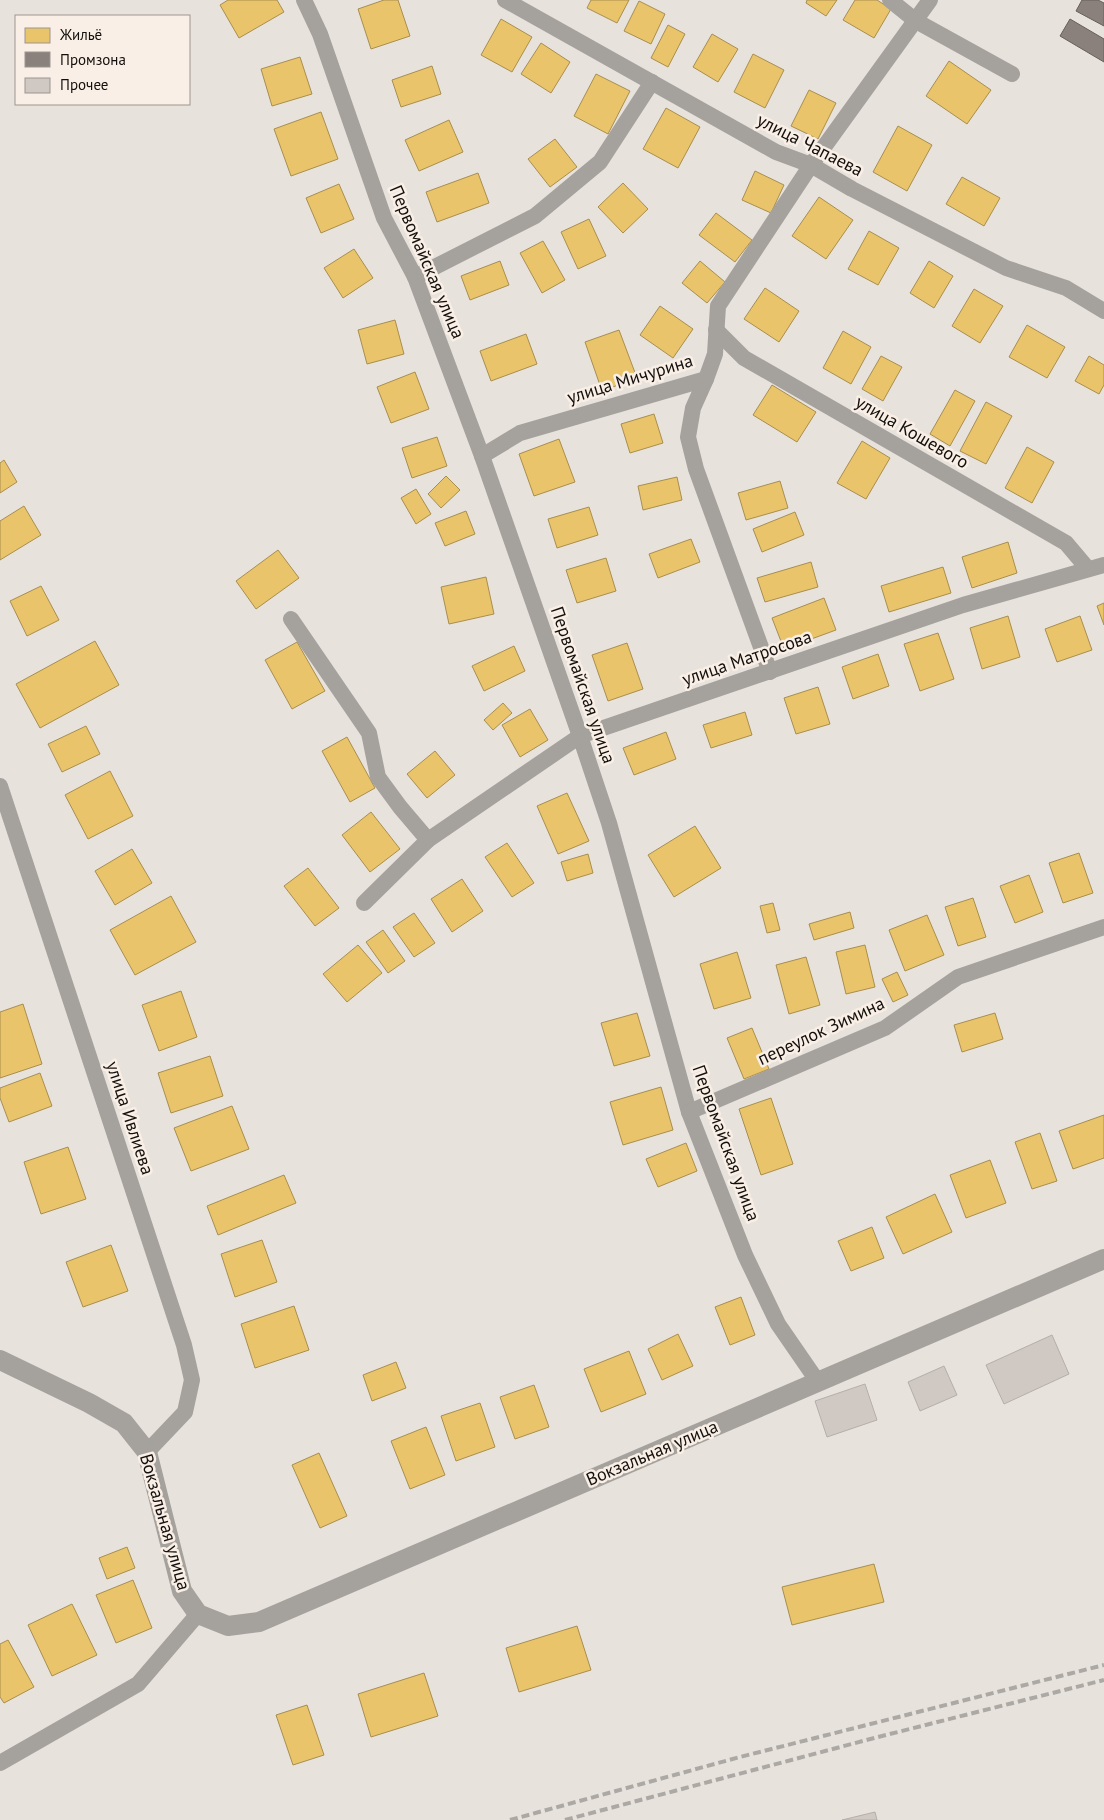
<svg xmlns="http://www.w3.org/2000/svg" width="1104" height="1820" viewBox="0 0 1104 1820" font-family="'PT Sans',sans-serif">
<rect width="100%" height="100%" fill="#e8e2dd"/>
<g fill="#e9c46a" stroke="#a88e4e">
<polygon points="228,0 277,0 284,12 239,38 220,5"/>
<polygon points="384,0 398,0 410,36 371,49 358,9"/>
<polygon points="591,0 629,0 617,23 587,8"/>
<polygon points="807,0 837,0 826,16 806,3"/>
<polygon points="855,0 877,0 891,9 874,38 843,20"/>
<polygon points="639,1 665,14 651,44 624,31"/>
<polygon points="501,19 532,37 512,72 481,55"/>
<polygon points="668,25 685,34 668,67 651,58"/>
<polygon points="712,34 738,49 718,82 693,67"/>
<polygon points="541,43 570,62 551,93 521,74"/>
<polygon points="753,54 784,70 765,108 734,92"/>
<polygon points="300,57 312,94 272,106 261,69"/>
<polygon points="949,61 991,90 967,124 926,96"/>
<polygon points="432,66 441,94 401,107 392,80"/>
<polygon points="596,74 630,91 608,134 574,116"/>
<polygon points="809,90 836,103 818,139 791,126"/>
<polygon points="666,108 700,127 678,168 643,149"/>
<polygon points="321,112 338,159 291,176 274,129"/>
<polygon points="449,120 463,152 419,171 405,140"/>
<polygon points="898,126 932,145 907,191 873,172"/>
<polygon points="555,139 577,167 550,187 528,159"/>
<polygon points="755,171 784,185 771,213 742,200"/>
<polygon points="478,173 489,203 437,222 426,192"/>
<polygon points="962,177 1000,198 984,226 946,204"/>
<polygon points="623,183 648,209 623,233 598,207"/>
<polygon points="339,184 354,219 321,233 306,198"/>
<polygon points="819,197 853,220 826,259 792,236"/>
<polygon points="716,213 752,240 735,262 699,235"/>
<polygon points="589,219 606,256 578,269 561,232"/>
<polygon points="869,231 899,248 878,285 848,269"/>
<polygon points="543,241 565,280 542,293 520,253"/>
<polygon points="354,249 373,278 343,298 324,268"/>
<polygon points="500,261 509,285 470,300 461,276"/>
<polygon points="700,261 725,282 707,303 682,283"/>
<polygon points="929,261 953,276 934,308 910,293"/>
<polygon points="765,288 799,311 779,342 744,319"/>
<polygon points="974,289 1003,306 980,343 952,326"/>
<polygon points="660,306 693,329 673,358 640,335"/>
<polygon points="395,320 404,354 367,364 358,330"/>
<polygon points="1027,325 1065,347 1047,378 1009,357"/>
<polygon points="619,330 637,378 602,391 585,342"/>
<polygon points="843,331 871,347 851,384 823,368"/>
<polygon points="526,334 537,364 491,381 480,351"/>
<polygon points="881,356 902,367 883,401 862,389"/>
<polygon points="1089,356 1104,365 1104,385 1099,394 1075,381"/>
<polygon points="415,372 429,409 391,423 377,387"/>
<polygon points="772,385 816,412 797,442 753,415"/>
<polygon points="955,390 975,401 950,446 930,434"/>
<polygon points="986,402 1012,416 986,464 960,451"/>
<polygon points="654,414 663,443 630,453 621,424"/>
<polygon points="437,437 447,466 412,478 402,448"/>
<polygon points="559,439 575,482 534,496 519,454"/>
<polygon points="862,441 890,458 866,499 837,483"/>
<polygon points="1027,447 1054,462 1032,503 1005,488"/>
<polygon points="4,460 17,482 0,493 0,463"/>
<polygon points="446,476 460,490 441,508 428,494"/>
<polygon points="677,477 682,500 643,510 638,486"/>
<polygon points="780,481 788,508 746,520 738,493"/>
<polygon points="416,489 431,514 416,524 401,498"/>
<polygon points="24,506 41,535 0,560 0,521"/>
<polygon points="589,507 598,535 557,548 548,519"/>
<polygon points="466,511 475,534 445,546 435,523"/>
<polygon points="795,512 804,535 762,552 753,529"/>
<polygon points="691,539 700,562 658,578 649,554"/>
<polygon points="1008,542 1017,573 972,588 962,557"/>
<polygon points="278,550 299,578 256,609 236,581"/>
<polygon points="606,558 616,591 577,603 566,570"/>
<polygon points="811,562 818,587 765,602 757,578"/>
<polygon points="943,567 951,593 889,612 881,586"/>
<polygon points="486,577 494,614 449,624 441,587"/>
<polygon points="41,586 59,620 27,636 10,601"/>
<polygon points="824,598 836,630 784,649 772,618"/>
<polygon points="1104,603 1104,625 1097,606"/>
<polygon points="1008,616 1020,657 982,669 970,628"/>
<polygon points="1080,616 1092,650 1057,662 1045,629"/>
<polygon points="938,633 954,679 920,691 904,644"/>
<polygon points="95,641 119,685 40,728 16,684"/>
<polygon points="297,642 325,691 292,709 265,660"/>
<polygon points="627,643 643,689 608,701 592,655"/>
<polygon points="514,646 525,671 484,691 472,666"/>
<polygon points="878,654 889,686 853,699 842,667"/>
<polygon points="818,687 830,724 796,734 784,698"/>
<polygon points="503,703 512,713 493,730 484,720"/>
<polygon points="530,709 548,740 520,757 502,725"/>
<polygon points="745,712 752,735 711,748 703,725"/>
<polygon points="86,726 100,754 62,772 48,744"/>
<polygon points="666,732 676,759 634,775 623,748"/>
<polygon points="347,737 375,788 350,802 322,751"/>
<polygon points="435,751 455,775 427,798 407,774"/>
<polygon points="110,771 133,816 88,839 65,795"/>
<polygon points="567,793 589,841 558,854 537,806"/>
<polygon points="371,812 400,849 370,872 342,835"/>
<polygon points="695,826 721,868 674,897 648,855"/>
<polygon points="507,843 534,883 512,897 485,857"/>
<polygon points="132,849 152,883 115,905 95,871"/>
<polygon points="1079,853 1093,893 1063,903 1049,863"/>
<polygon points="588,854 593,873 567,881 561,862"/>
<polygon points="308,868 339,908 315,926 284,886"/>
<polygon points="1029,875 1043,912 1015,923 1000,886"/>
<polygon points="462,879 483,911 452,932 431,899"/>
<polygon points="171,896 196,942 135,975 110,930"/>
<polygon points="973,898 986,937 958,946 945,907"/>
<polygon points="773,903 780,930 767,933 760,906"/>
<polygon points="850,912 854,928 814,940 809,924"/>
<polygon points="414,913 435,943 414,957 393,927"/>
<polygon points="927,915 944,955 905,971 889,930"/>
<polygon points="383,930 405,961 388,973 366,942"/>
<polygon points="358,945 382,973 347,1002 323,974"/>
<polygon points="865,945 875,987 846,994 836,952"/>
<polygon points="737,952 751,998 714,1009 700,964"/>
<polygon points="806,957 820,1005 789,1014 776,965"/>
<polygon points="897,972 908,995 893,1002 882,979"/>
<polygon points="181,991 197,1037 159,1051 142,1005"/>
<polygon points="23,1004 42,1064 0,1078 0,1012"/>
<polygon points="637,1013 650,1056 614,1066 601,1023"/>
<polygon points="995,1013 1003,1039 962,1052 954,1025"/>
<polygon points="752,1028 769,1069 744,1079 727,1038"/>
<polygon points="210,1056 223,1096 171,1113 158,1073"/>
<polygon points="40,1073 52,1106 9,1122 0,1098 0,1088"/>
<polygon points="661,1087 673,1130 623,1145 610,1102"/>
<polygon points="771,1098 793,1164 761,1175 739,1109"/>
<polygon points="232,1106 249,1149 191,1171 174,1128"/>
<polygon points="1104,1115 1104,1158 1073,1169 1059,1131"/>
<polygon points="1040,1133 1057,1181 1032,1189 1015,1142"/>
<polygon points="686,1143 697,1171 658,1187 646,1159"/>
<polygon points="68,1147 86,1199 41,1214 24,1162"/>
<polygon points="990,1160 1006,1203 966,1218 950,1175"/>
<polygon points="284,1175 296,1203 218,1235 207,1206"/>
<polygon points="935,1194 952,1232 903,1254 886,1217"/>
<polygon points="872,1227 884,1258 851,1271 838,1241"/>
<polygon points="262,1240 277,1282 235,1297 221,1254"/>
<polygon points="111,1245 128,1291 83,1307 66,1262"/>
<polygon points="741,1297 755,1335 730,1345 715,1307"/>
<polygon points="294,1306 309,1350 255,1368 241,1324"/>
<polygon points="678,1334 693,1366 662,1380 648,1349"/>
<polygon points="629,1351 646,1394 601,1412 584,1369"/>
<polygon points="396,1362 406,1388 372,1401 363,1375"/>
<polygon points="534,1385 549,1427 515,1439 500,1397"/>
<polygon points="480,1403 495,1447 456,1461 441,1416"/>
<polygon points="426,1427 445,1475 410,1489 391,1441"/>
<polygon points="319,1453 347,1516 320,1528 292,1465"/>
<polygon points="127,1547 135,1568 107,1579 99,1558"/>
<polygon points="874,1564 884,1602 792,1625 782,1587"/>
<polygon points="133,1580 152,1628 116,1643 96,1595"/>
<polygon points="72,1604 97,1655 52,1676 28,1625"/>
<polygon points="577,1626 591,1670 519,1692 506,1648"/>
<polygon points="8,1640 34,1687 4,1703 0,1697 0,1644"/>
<polygon points="424,1673 438,1716 371,1737 358,1694"/>
<polygon points="307,1705 324,1755 293,1765 276,1715"/>
</g>
<g fill="#8a817c" stroke="#665f5a">
<polygon points="1082,0 1098,0 1104,3 1104,26 1076,11"/>
<polygon points="1070,19 1104,39 1104,62 1060,36"/>
</g>
<g fill="#d0c8c2" stroke="#b4afac">
<polygon points="1052,1335 1069,1374 1004,1404 986,1365"/>
<polygon points="944,1366 957,1395 920,1411 908,1382"/>
<polygon points="865,1384 877,1420 827,1437 815,1401"/>
<polygon points="875,1812 877,1820 842,1820"/>
</g>
<g fill="none" stroke-linecap="round" stroke-linejoin="round">
<g stroke="#a5a19c" stroke-width="16">
<polyline points="304,0 320,34 384,218 415,277 482,456 580,736 609,823 689,1112 745,1255 778,1324 818,1382"/>
<polyline points="505,0 776,152 811,165 852,189 1006,268 1066,288 1104,311"/>
<polyline points="890,0 916,21 1012,74"/>
<polyline points="415,277 535,216 600,162 652,82"/>
<polyline points="716,330 744,358 1066,543 1088,569"/>
<polyline points="706,379 693,408 688,437 696,469 770,672"/>
<polyline points="482,456 520,433 706,379 715,354 718,306 811,165 930,0"/>
<polyline points="291,619 369,733 378,777 400,807 428,840"/>
<polyline points="0,786 184,1345 192,1380 185,1412 147,1452"/>
<polyline points="364,903 428,840 580,736 963,605 1104,565"/>
<polyline points="689,1112 885,1028 958,977 1104,927"/>
<polyline points="0,1763 138,1684 198,1614"/>
</g>
<polyline stroke="#a5a19c" stroke-width="20" points="0,1360 89,1403 124,1423 147,1452 182,1591 198,1614 228,1626 259,1622 1104,1259"/>
<g stroke="#aca9a5" stroke-width="4" stroke-dasharray="8 4" stroke-linecap="butt">
<polyline points="510,1820 740,1757 1104,1665"/>
<polyline points="565,1820 878,1737 1104,1680"/>
</g>
</g>
<g text-anchor="middle" stroke-width="5" stroke-linejoin="round" paint-order="stroke">
<g font-size="18" fill="#120f0c" stroke="#f9efe6">
<text transform="translate(810 145) rotate(27)" y="6">улица Чапаева</text>
<text transform="translate(427 262) rotate(67)" y="6">Первомайская улица</text>
<text transform="translate(630 379) rotate(-17)" y="6">улица Мичурина</text>
<text transform="translate(912 432) rotate(30)" y="6">улица Кошевого</text>
<text transform="translate(747 658) rotate(-19)" y="6">улица Матросова</text>
<text transform="translate(583 685) rotate(71)" y="6">Первомайская улица</text>
<text transform="translate(821 1031) rotate(-25)" y="6">переулок Зимина</text>
<text transform="translate(130 1118) rotate(72)" y="6">улица Ивлиева</text>
<text transform="translate(726 1143) rotate(70)" y="6">Первомайская улица</text>
<text transform="translate(652 1453) rotate(-23)" y="6">Вокзальная улица</text>
<text transform="translate(165 1522) rotate(74)" y="6">Вокзальная улица</text>
</g>
</g>
<rect x="15" y="15" width="175" height="90" fill="#f9efe6" stroke="#9d958f"/>
<rect x="25" y="28" width="25" height="15" fill="#e9c46a" stroke="#9d958f"/>
<text x="60" y="40" font-size="15" fill="#120f0c">Жильё</text>
<rect x="25" y="52" width="25" height="15" fill="#8a817c" stroke="#9d958f"/>
<text x="60" y="65" font-size="15" fill="#120f0c">Промзона</text>
<rect x="25" y="78" width="25" height="15" fill="#d0c8c2" stroke="#9d958f"/>
<text x="60" y="90" font-size="15" fill="#120f0c">Прочее</text>
</svg>
